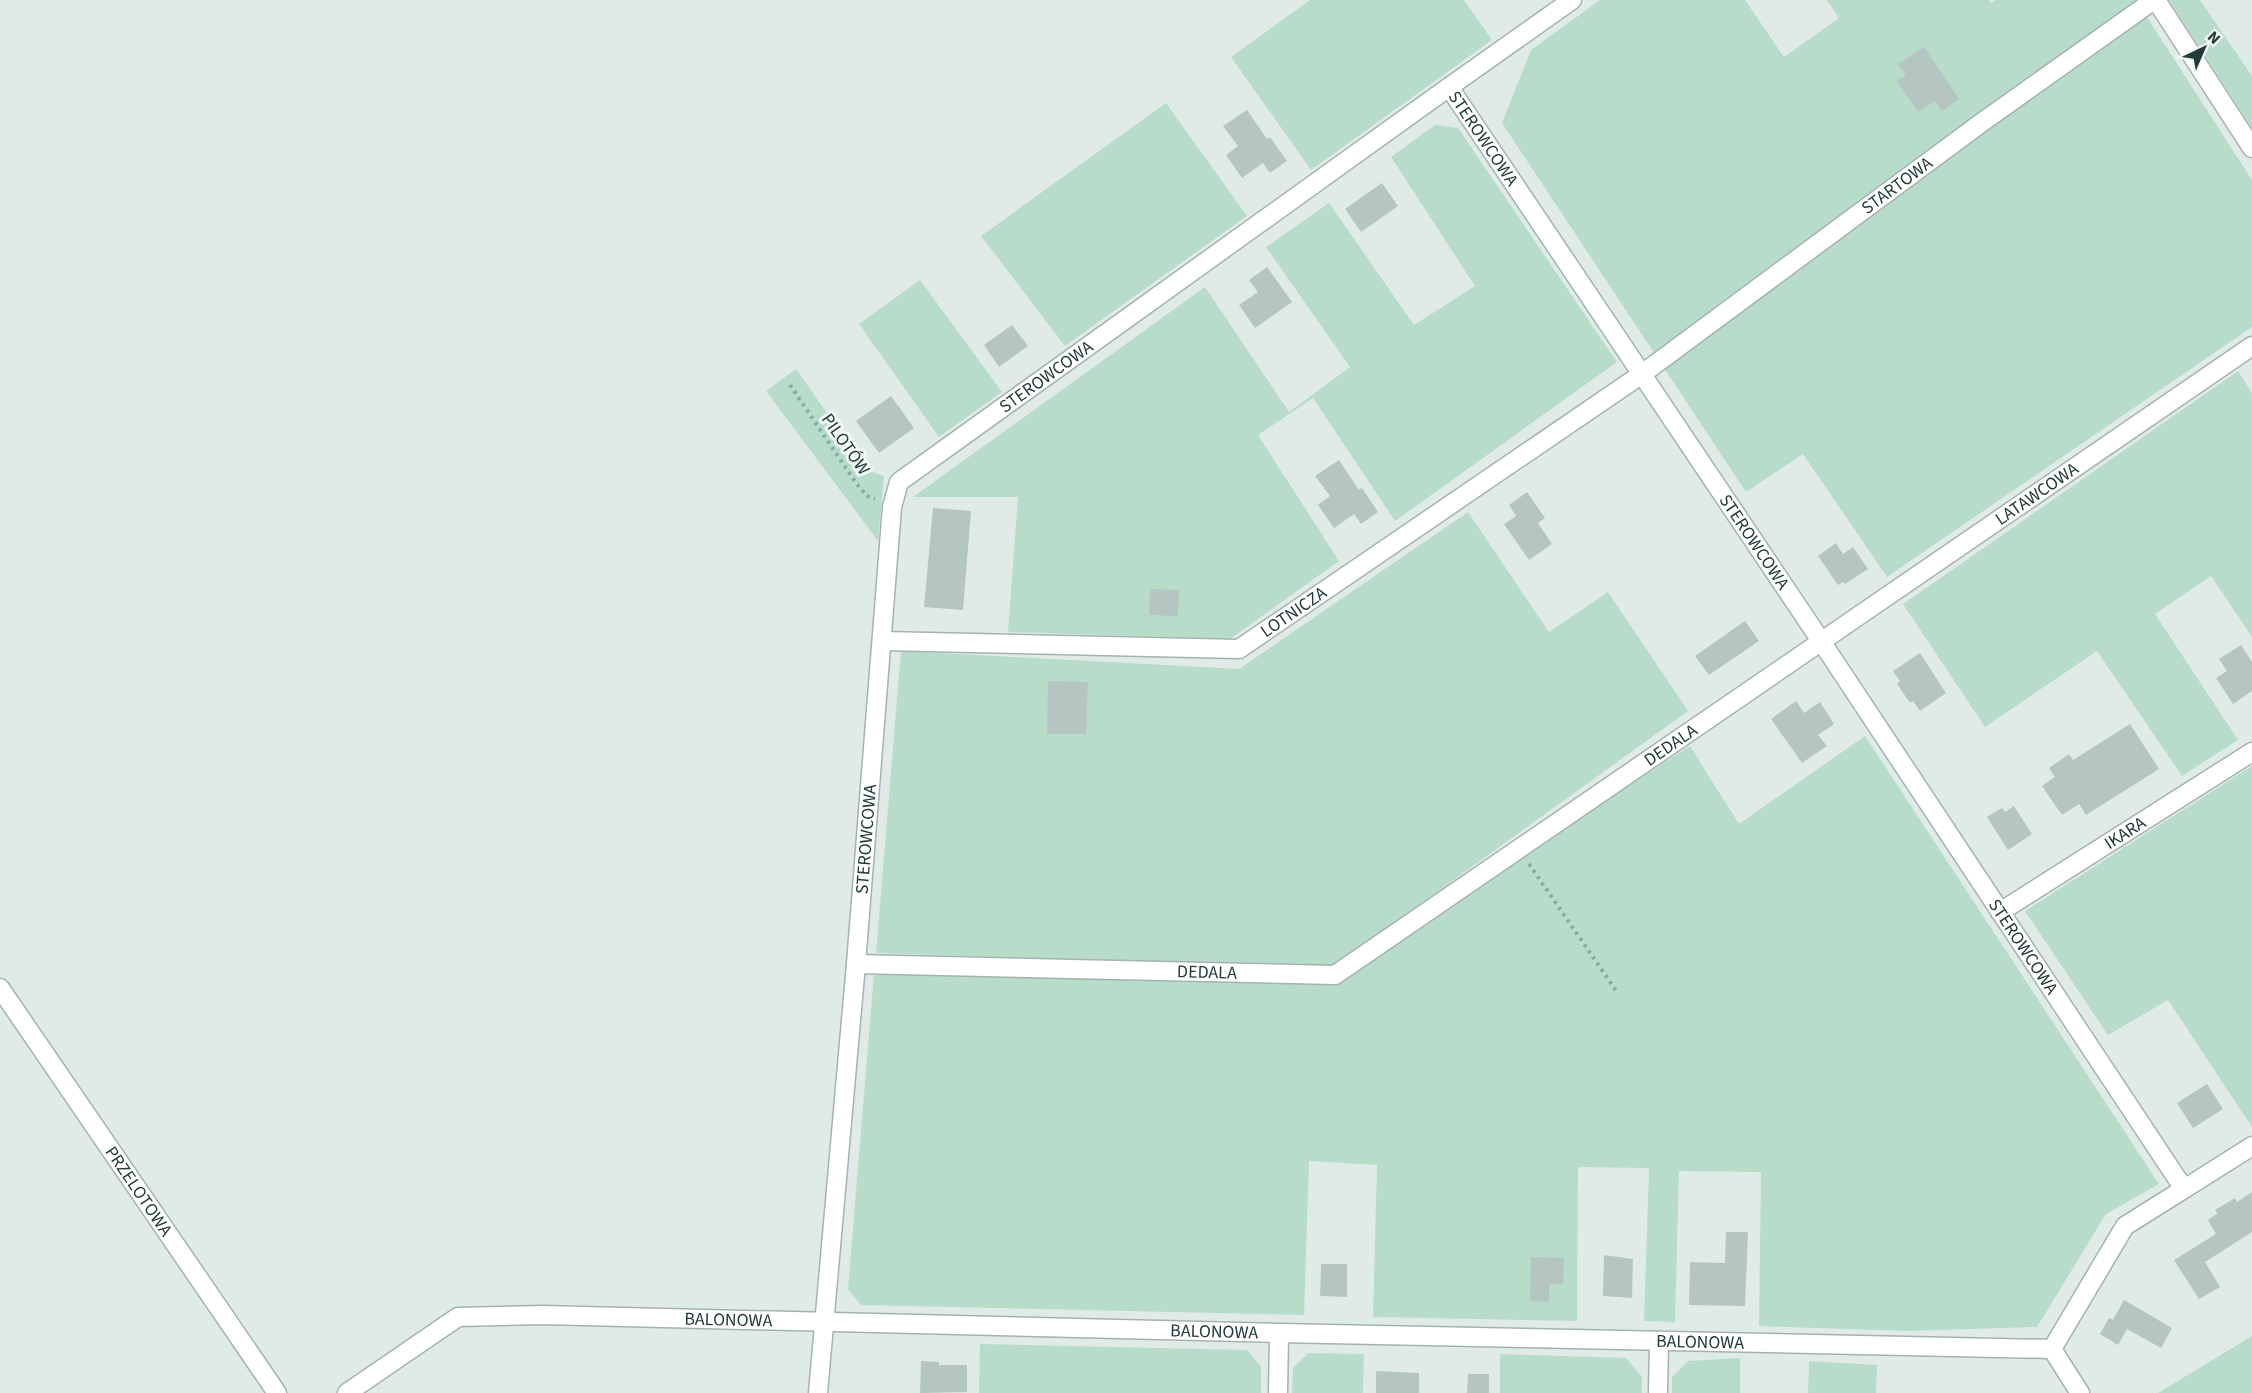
<svg xmlns="http://www.w3.org/2000/svg" width="2252" height="1393" viewBox="0 0 2252 1393" font-family="'Source Sans 3',sans-serif">
<rect width="100%" height="100%" fill="#e0ebe8"/>
<g fill="#b8dcca">
<polygon points="1310,0 1464,0 1492,40 1311,170 1231,57"/>
<polygon points="1600,0 1745,0 1784,57 1839,18 1827,0 1989,0 1991,3 1996,0 2136,0 2252,180 2252,327 1887,577 1803,454 1746,492 1502,123 1531,50"/>
<polygon points="2169,0 2200,0 2252,76 2252,128"/>
<polygon points="1166,103 1247,216 1065,346 981,236"/>
<polygon points="1435,125 1458,128 1617,362 1395,521 1313,398 1258,435 1339,561 1230,639 1008,632 1018,497 913,497 1205,287 1289,412 1350,367 1266,247 1329,203 1414,325 1475,286 1391,157"/>
<polygon points="920,280 1002,392 939,437 859,324"/>
<polygon points="796,369 867,470 884,476 878,541 766,391"/>
<polygon points="2238,371 2252,393 2252,637 2211,576 2155,614 2238,740 2182,776 2097,651 1985,727 1903,604"/>
<polygon points="1468,512 1549,632 1608,592 1688,711 1340,962 1321,968 876,953 901,651 1239,669"/>
<polygon points="1865,736 2159,1184 2106,1214 2037,1327 1909,1331 1759,1326 1761,1172 1679,1171 1675,1322 1644,1321 1649,1168 1578,1167 1577,1321 1373,1317 1377,1165 1309,1161 1304,1315 861,1305 848,1289 874,973 1339,983 1578,818 1690,746 1739,824"/>
<polygon points="2252,766 2252,1127 2168,1000 2108,1035 2025,911"/>
<polygon points="2252,1336 2252,1393 2158,1393"/>
<polygon points="980,1344 1247,1350 1261,1366 1261,1393 979,1393"/>
<polygon points="1308,1353 1364,1354 1363,1393 1292,1393 1293,1368"/>
<polygon points="1500,1354 1626,1358 1642,1377 1642,1393 1500,1393"/>
<polygon points="1740,1358 1740,1393 1672,1393 1672,1377 1688,1361"/>
<polygon points="1809,1361 1877,1365 1876,1393 1808,1393"/>
</g>
<g fill="#b5c5c2">
<polygon points="1924,47 1959,99 1942,111 1935,101 1918,112 1897,81 1906,75 1898,64"/>
<polygon points="1247,110 1267,139 1270,137 1287,161 1270,173 1263,163 1242,178 1226,155 1238,146 1223,126"/>
<polygon points="1382,183 1398,206 1361,232 1345,209"/>
<polygon points="1267,267 1292,302 1255,328 1239,305 1258,292 1249,280"/>
<polygon points="1012,325 1028,346 999,367 984,345"/>
<polygon points="891,396 914,428 879,453 856,421"/>
<polygon points="1339,460 1359,490 1362,488 1378,512 1361,524 1354,514 1334,528 1318,505 1330,496 1315,476"/>
<polygon points="1527,492 1545,518 1538,523 1552,544 1529,560 1504,524 1516,516 1509,505"/>
<polygon points="933,508 971,511 963,610 924,607"/>
<polygon points="1836,543 1843,554 1853,547 1868,569 1845,584 1843,582 1838,585 1818,556"/>
<polygon points="1150,589 1179,590 1178,616 1149,615"/>
<polygon points="1745,621 1759,641 1709,675 1695,656"/>
<polygon points="2241,645 2252,662 2252,691 2233,704 2216,678 2227,671 2219,659"/>
<polygon points="1920,653 1946,693 1920,711 1913,701 1910,703 1897,684 1900,681 1893,671"/>
<polygon points="1048,681 1088,682 1086,734 1047,734"/>
<polygon points="1796,701 1804,713 1820,702 1834,724 1818,735 1827,746 1802,763 1771,719"/>
<polygon points="2130,724 2159,769 2086,815 2079,804 2062,815 2042,786 2055,777 2049,768 2069,754 2073,760"/>
<polygon points="2014,806 2032,834 2008,850 1987,817 2002,808 2005,812"/>
<polygon points="2207,1084 2223,1109 2193,1128 2177,1103"/>
<polygon points="2252,1192 2252,1232 2205,1262 2220,1287 2199,1299 2174,1260 2216,1234 2208,1220 2218,1213 2215,1210 2235,1198 2237,1202"/>
<polygon points="1726,1232 1748,1232 1745,1306 1689,1305 1690,1262 1725,1263"/>
<polygon points="1604,1255 1633,1259 1632,1298 1603,1296"/>
<polygon points="1531,1257 1564,1258 1563,1284 1549,1284 1549,1302 1530,1301"/>
<polygon points="1321,1264 1347,1264 1347,1297 1320,1296"/>
<polygon points="2124,1300 2172,1328 2161,1348 2127,1329 2118,1345 2100,1334 2109,1318 2113,1320"/>
<polygon points="921,1361 939,1362 939,1365 967,1365 967,1392 920,1393"/>
<polygon points="1376,1371 1419,1373 1419,1393 1376,1393"/>
<polygon points="1468,1374 1489,1374 1489,1393 1467,1393"/>
</g>
<g fill="none" stroke-linecap="round" stroke-linejoin="round">
<defs>
<g id="minor">
<polyline points="2156,0 2252,148"/>
<polyline points="1449,87 1572,0"/>
<path id="s1" d="M883,641L1239,649L1642,374L1981,123L2154,0"/>
<path id="s2" d="M2000,912L2252,752"/>
<path id="s3" d="M856,964L1335,975L2252,346"/>
<path id="s4" d="M0,988L277,1393"/>
<polyline points="2184,1189 2252,1146"/>
<path id="s5" d="M347,1393L458,1317L543,1315L1279,1333L2052,1349L2080,1393"/>
<path id="s6" d="M818,1393L856,964L892,507L899,482L1449,87L1821,641L2184,1189L2125,1226L2052,1349"/>
<polyline points="1278,1393 1279,1333"/>
<polyline points="1658,1393 1659,1341"/>
</g>
</defs>
<use href="#minor" stroke="#a3b3b0" stroke-width="21"/>
<g stroke="#80aeaa" stroke-width="4" stroke-dasharray="3 4.5" stroke-linecap="butt">
<polyline points="790,385 856,483 867,496 875,499"/>
<polyline points="1529,864 1617,992"/>
</g>
<use href="#minor" stroke="#fff" stroke-width="18"/>
</g>
<g text-anchor="middle" stroke-width="6" stroke-linejoin="round" paint-order="stroke">
<g font-size="18" fill="#213b3a" stroke="#f0f7f5">
<text dy="6" stroke="none"><textPath href="#s6" startOffset="1654">STEROWCOWA</textPath></text>
<text dy="6" stroke="none"><textPath href="#s1" startOffset="1161">STARTOWA</textPath></text>
<text dy="6" stroke="none"><textPath href="#s6" startOffset="1096">STEROWCOWA</textPath></text>
<text transform="translate(846 444) rotate(55)" y="6">PILOTÓW</text>
<text dy="6" stroke="none"><textPath href="#s3" startOffset="1330">LATAWCOWA</textPath></text>
<text dy="6" stroke="none"><textPath href="#s6" startOffset="2140">STEROWCOWA</textPath></text>
<text dy="6" stroke="none"><textPath href="#s1" startOffset="422">LOTNICZA</textPath></text>
<text dy="6" stroke="none"><textPath href="#s3" startOffset="886">DEDALA</textPath></text>
<text dy="6" stroke="none"><textPath href="#s2" startOffset="148">IKARA</textPath></text>
<text dy="6" stroke="none"><textPath href="#s6" startOffset="556">STEROWCOWA</textPath></text>
<text dy="6" stroke="none"><textPath href="#s6" startOffset="2626">STEROWCOWA</textPath></text>
<text dy="6" stroke="none"><textPath href="#s3" startOffset="351">DEDALA</textPath></text>
<text dy="6" stroke="none"><textPath href="#s4" startOffset="246">PRZELOTOWA</textPath></text>
<text dy="6" stroke="none"><textPath href="#s5" startOffset="405">BALONOWA</textPath></text>
<text dy="6" stroke="none"><textPath href="#s5" startOffset="891">BALONOWA</textPath></text>
<text dy="6" stroke="none"><textPath href="#s5" startOffset="1377">BALONOWA</textPath></text>
</g>
</g>
<g transform="translate(2204 48) rotate(44)" stroke="#f0f7f5" stroke-width="4.5" paint-order="stroke">
<path d="M0-4.5L10 22L0 15L-10 22Z" fill="#213b3a"/>
<text y="-9" font-size="16" font-weight="bold" text-anchor="middle" fill="#213b3a">N</text>
</g>
</svg>
